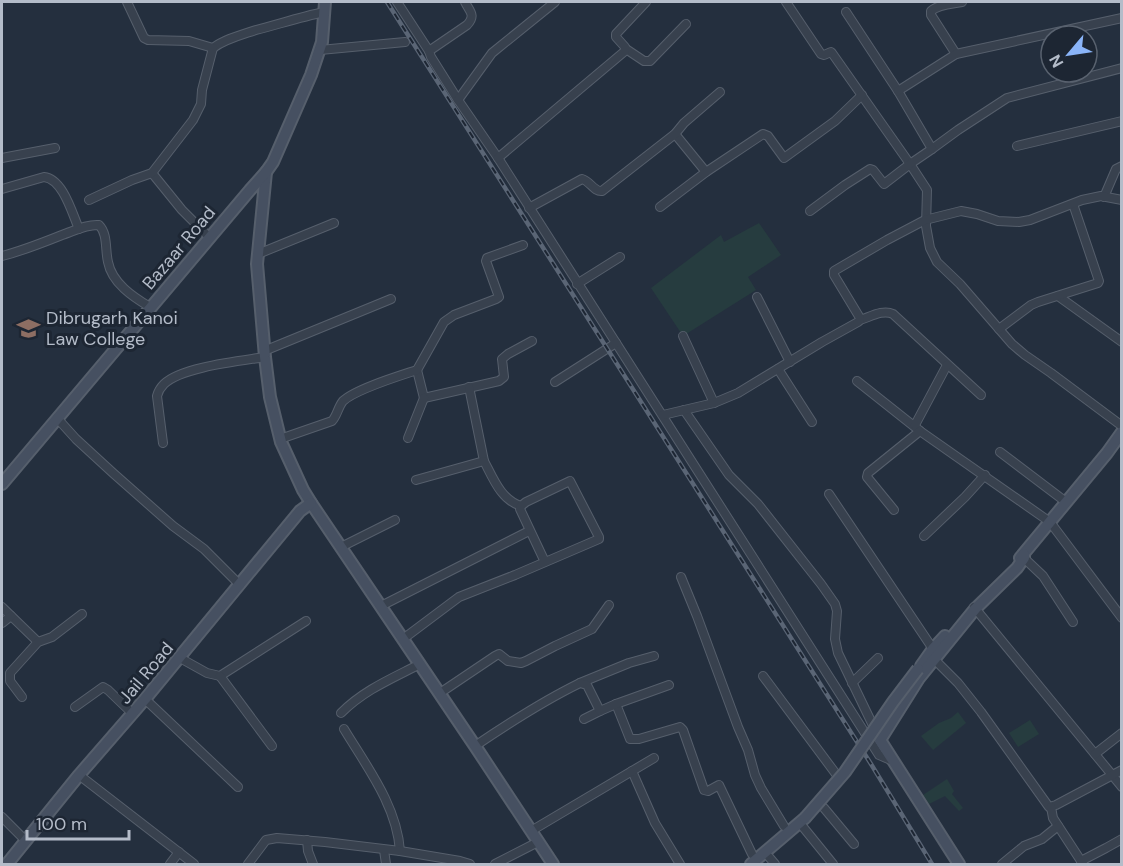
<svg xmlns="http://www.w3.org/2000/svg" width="1123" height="866" viewBox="0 0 1123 866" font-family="'DM Sans',sans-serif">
<rect width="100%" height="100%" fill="#242f3e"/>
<g fill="#263c3f">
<polygon points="759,223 781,255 748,277 756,290 683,336 651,288 721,235 724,242"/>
<polygon points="958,712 966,723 933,750 921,736 939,723 951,718"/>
<polygon points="1030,720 1039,734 1018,747 1009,733"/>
<polygon points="947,779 954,791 952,794 963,808 959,811 945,796 929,804 923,795"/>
</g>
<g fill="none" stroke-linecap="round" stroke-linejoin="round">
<defs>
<g id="street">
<polyline points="397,2 429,51"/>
<path d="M465,2C470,12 476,15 467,25L429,51L431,57L458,100L498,158L879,755L893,761"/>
<polyline points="786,2 821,54 824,55 831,52 832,53 910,164 927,190 926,226 930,248 937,262 960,284 1012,344 1025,355 1051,373 1122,426"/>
<polyline points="846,12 898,91 932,149 958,130 1007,98 1122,68"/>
<path d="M213,48C225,39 241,35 256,30C279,24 301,17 324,12"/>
<polyline points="626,49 644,61 650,61 686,24"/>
<polyline points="320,50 405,42"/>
<path d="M956,54L931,15V11C939,4 952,4 962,2"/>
<polyline points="898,91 956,54 1122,18"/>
<polyline points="458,100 492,53 555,2"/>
<polyline points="675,134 706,172"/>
<polyline points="1017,146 1122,121"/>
<polyline points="2,158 55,148"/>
<polyline points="498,158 625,51 625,47 616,37 616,34 646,2"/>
<polyline points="152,173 182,210 209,237"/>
<path d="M2,189L44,177C63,179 72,213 79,229"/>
<polyline points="1104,197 1116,169 1122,166"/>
<polyline points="89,200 132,180 152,173 193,120 201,104 202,90 213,48 189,41 148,40 144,38 127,2"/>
<polyline points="660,207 706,172 763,134 768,136 784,158 835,121 862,95"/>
<path d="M529,208L582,179C590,181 594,192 602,191L675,134L684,123L720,92"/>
<polyline points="810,211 845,185 870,169 873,170 884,184 910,164 932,149"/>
<polyline points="258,254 334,223"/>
<path d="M2,256C22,251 42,243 62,235C74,231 87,224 99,225C108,234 105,250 108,262C112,283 133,297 150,307"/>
<polyline points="577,284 620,257"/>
<polyline points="1058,296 1122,342"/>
<polyline points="757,297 790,362"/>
<path d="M860,320C870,317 883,309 893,314L981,395"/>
<polyline points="999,329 1031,305 1038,302 1098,283 1099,281 1073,204"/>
<polyline points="683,336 714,403"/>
<polyline points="264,351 391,299"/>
<polyline points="778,369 812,422"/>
<polyline points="417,370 424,398 499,381 504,377 502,359 508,354 532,341"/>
<polyline points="857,381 920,431 1050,522 1122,618"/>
<polyline points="555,382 616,343"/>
<polyline points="469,387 484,461"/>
<polyline points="684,410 729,475 758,504 821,584 835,604 837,611 835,639 838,653 880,740"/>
<polyline points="663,415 714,403 738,393 822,342 858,322 860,320 860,318 834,275 834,271 887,240 925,220 961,211 977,214 998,221 1019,222 1030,220 1082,200 1101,196 1122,200"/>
<polyline points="57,418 76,439 113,473 173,526 204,549 240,585"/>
<polyline points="915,425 947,365"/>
<polyline points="408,438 424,398"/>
<path d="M280,439L332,421C337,416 338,407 343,401C356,389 399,376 417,370L444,322L454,315L496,299L499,297L486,261L487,258L523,245"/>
<path d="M163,443L157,396C158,392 160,388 164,384C181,367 240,361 265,357"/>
<polyline points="1000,452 1066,502"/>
<path d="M416,480L484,461C493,478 501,500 521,506"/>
<polyline points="829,494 933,649"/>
<polyline points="894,510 867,477 868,473 920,431"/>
<polyline points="924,536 965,497 985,475"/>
<polyline points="341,547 395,520"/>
<polyline points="1024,558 1043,576 1073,622"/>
<polyline points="681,577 697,616 738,727 748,750 755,775 761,788 784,826"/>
<polyline points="381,606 529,531"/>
<polyline points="2,607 38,642"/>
<polyline points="974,607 1122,787"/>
<polyline points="2,623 11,616"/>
<polyline points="403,639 459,597 515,575 599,539 599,537 570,481 526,502 521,506 520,509 545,562"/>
<polyline points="180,658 207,673 220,676 306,621"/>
<polyline points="934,659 958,683 981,712 1049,807 1056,805 1122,770"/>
<polyline points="220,676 272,746"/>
<polyline points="763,676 836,774"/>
<polyline points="580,683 629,663 654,656"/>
<polyline points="852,683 878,658"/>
<polyline points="440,693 495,656 499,654 508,661 521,663 526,661 555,646 592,629 609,605"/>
<polyline points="22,697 10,681 10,673 38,642 52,637 82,614"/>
<polyline points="145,699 238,787"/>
<polyline points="616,704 630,739 639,739 680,727 683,730 703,787 704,790 708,791 719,785 752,854"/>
<polyline points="75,707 103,687 108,690 133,714"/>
<path d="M341,713C364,690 391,679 420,664"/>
<polyline points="584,719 600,711"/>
<path d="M344,729C367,767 397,806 400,851"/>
<path d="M475,746C509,723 543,701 580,683L587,685L600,711L616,704L669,685"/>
<polyline points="1095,754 1122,733"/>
<polyline points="632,771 655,823 680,864"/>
<polyline points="79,775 194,864"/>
<polyline points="1051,807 1053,818 1083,864"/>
<polyline points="824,808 854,844"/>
<polyline points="2,817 26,841"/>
<polyline points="803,827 833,864"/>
<polyline points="531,831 654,758"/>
<polyline points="307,840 308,851 313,864"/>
<polyline points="384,850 386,864"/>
<polyline points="769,857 775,864"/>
<polyline points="1081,861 1106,848 1122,839"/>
<polyline points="170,864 179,852"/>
<polyline points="248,864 266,840 277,838 325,842 400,851 460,861 470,864"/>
<polyline points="495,864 538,842"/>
<polyline points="1002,864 1024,846 1042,839 1058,826"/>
</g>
<g id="secondary">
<polyline points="266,172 257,264 265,357 270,397 281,442 303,490 311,503 475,746 553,864"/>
<polyline points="2,484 250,190 266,172 273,162 311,75 322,42 325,2"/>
<polyline points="1020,558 1107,453 1122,432"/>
<polyline points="921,666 933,649 945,636"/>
<polyline points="7,864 79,775 145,699 300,511 311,503"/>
<polyline points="751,864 805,818"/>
<polyline points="959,864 880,740 919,678 975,609 1017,568 1024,558 1024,554"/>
</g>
</defs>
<use href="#street" stroke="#565f6c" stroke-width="10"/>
<use href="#secondary" stroke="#565f6c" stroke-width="14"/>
<use href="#street" stroke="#38414e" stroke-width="8"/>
<use href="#secondary" stroke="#465061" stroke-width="10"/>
<defs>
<polyline id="rail" points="387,2 871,764 932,864"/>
</defs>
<use href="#rail" stroke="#5a6575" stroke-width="4.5"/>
<use href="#rail" stroke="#1d2633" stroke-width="2" stroke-dasharray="7" stroke-linecap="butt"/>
<defs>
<polyline id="secondary-bridge" points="805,818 845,772 893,702 918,669"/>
</defs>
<use href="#secondary-bridge" stroke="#565f6c" stroke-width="14" stroke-linecap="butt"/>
<use href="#secondary-bridge" stroke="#465061" stroke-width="10"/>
</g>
<defs>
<symbol id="university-bare" viewBox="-9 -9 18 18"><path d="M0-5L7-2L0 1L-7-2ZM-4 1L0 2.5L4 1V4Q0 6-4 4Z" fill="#8d6e63" stroke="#1d2633" stroke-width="2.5" paint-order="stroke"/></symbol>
</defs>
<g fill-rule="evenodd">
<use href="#university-bare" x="12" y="312" width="33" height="33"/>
</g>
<g text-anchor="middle" stroke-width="6" stroke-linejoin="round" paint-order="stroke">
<g font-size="18" fill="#b4bcc9" stroke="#1d2633">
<text transform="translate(179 248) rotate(-50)" y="6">Bazaar Road</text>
<text transform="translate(146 673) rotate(-50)" y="6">Jail Road</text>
</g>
<g font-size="18" fill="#b4bcc9" stroke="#1d2633" text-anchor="start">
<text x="46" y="324">Dibrugarh Kanoi<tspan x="46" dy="21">Law College</tspan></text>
</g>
</g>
<rect width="1123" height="866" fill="none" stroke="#b4bcc9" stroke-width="6"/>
<g transform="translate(1069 54) rotate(241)"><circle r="28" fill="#1d2633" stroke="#59626f" stroke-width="1.5"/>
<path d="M0-4.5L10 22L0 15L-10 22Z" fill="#8ab4f8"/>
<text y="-9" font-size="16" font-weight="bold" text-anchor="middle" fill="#b4bcc9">N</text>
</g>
<path d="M27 830v9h102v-9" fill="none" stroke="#b4bcc9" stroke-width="3"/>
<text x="36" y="830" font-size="18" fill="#b4bcc9" stroke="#1d2633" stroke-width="4.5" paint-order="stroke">100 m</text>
</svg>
